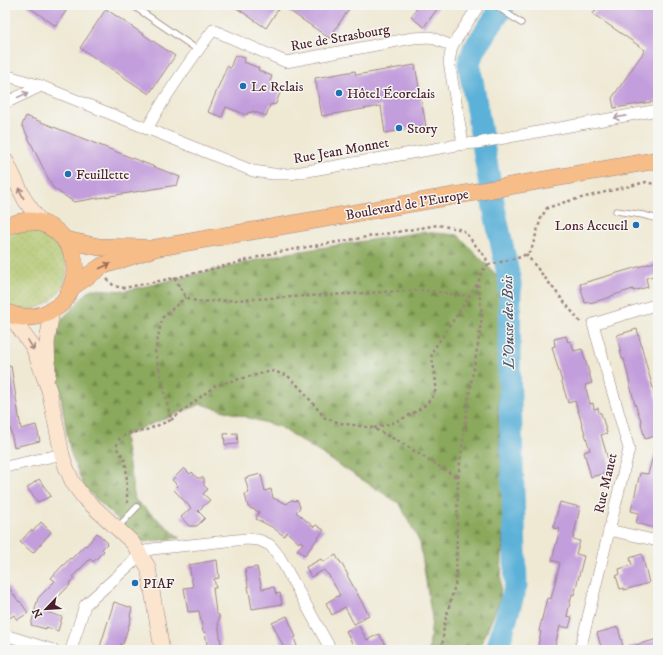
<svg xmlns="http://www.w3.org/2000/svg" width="663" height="655" viewBox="0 0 663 655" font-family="'IM FELL DW Pica',serif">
<defs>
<pattern id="grass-dots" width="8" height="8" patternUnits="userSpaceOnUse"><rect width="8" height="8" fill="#aec367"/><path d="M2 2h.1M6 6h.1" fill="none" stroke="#97a75a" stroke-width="1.8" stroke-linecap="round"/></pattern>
<pattern id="forest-firs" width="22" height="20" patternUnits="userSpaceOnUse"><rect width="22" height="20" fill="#8aa95c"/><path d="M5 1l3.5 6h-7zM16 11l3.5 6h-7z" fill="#73894c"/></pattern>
</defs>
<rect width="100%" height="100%" fill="#f6f6f2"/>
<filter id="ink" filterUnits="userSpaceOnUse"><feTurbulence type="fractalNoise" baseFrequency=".025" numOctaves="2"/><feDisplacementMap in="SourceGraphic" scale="8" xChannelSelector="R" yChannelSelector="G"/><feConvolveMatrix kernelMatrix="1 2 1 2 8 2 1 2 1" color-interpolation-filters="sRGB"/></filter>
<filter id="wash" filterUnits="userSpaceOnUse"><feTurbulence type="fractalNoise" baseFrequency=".012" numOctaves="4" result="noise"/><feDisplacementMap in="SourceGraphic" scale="16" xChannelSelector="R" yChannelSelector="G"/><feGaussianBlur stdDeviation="0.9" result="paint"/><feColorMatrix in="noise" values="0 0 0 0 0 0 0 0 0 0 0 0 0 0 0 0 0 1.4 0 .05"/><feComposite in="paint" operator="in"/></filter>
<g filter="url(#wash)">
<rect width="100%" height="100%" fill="#efe9d4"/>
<path fill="url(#grass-dots)" stroke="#7c7149" d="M30,230C34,231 38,232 42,234C49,236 54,242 59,248C84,283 41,326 5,303V237L17,231Z"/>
<polygon fill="url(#forest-firs)" stroke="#6a6444" points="421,232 458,235 504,283 498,412 504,511 500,600 479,650 429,650 432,619 420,543 400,504 280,427 201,404 137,430 124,436 135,500 180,538 141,542 84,487 70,451 63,411 53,339 63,318 91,289 125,291 282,254"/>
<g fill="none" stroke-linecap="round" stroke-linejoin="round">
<polyline stroke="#5cb1d8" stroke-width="23" points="497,650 516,585 509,366 510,283 494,208 469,63 474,49 504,5"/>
</g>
<g id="blocks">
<g fill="#c39edc">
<polygon points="26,5 70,5 56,26"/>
<polygon points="232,5 352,5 329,38 281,5 266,28"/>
<polygon points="419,5 440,5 424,27 411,17"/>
<polygon points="599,5 658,5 658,101 614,108 612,98 645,50 593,14"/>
<polygon points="106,9 175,56 149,94 80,48"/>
<polygon points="235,55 245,58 244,62 259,68 258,70 272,76 270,82 282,87 276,104 270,105 266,116 252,111 251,113 248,112 247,115 226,107 222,117 208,112 227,66 230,68"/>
<polygon points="415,65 426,126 385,133 381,106 322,116 315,78 355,71 356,75"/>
<polygon points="26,116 180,177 177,185 74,202 53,188 22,125"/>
<polygon points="658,261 658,275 646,278 648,287 633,291 633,289 611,296 611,297 590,303 590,302 585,303 580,284"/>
<polygon points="637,329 648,371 658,404 658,435 645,439 641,423 642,423 634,401 624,359 622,359 617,335"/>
<polygon points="566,336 568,342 571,341 574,351 582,349 592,383 585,385 590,404 593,403 594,409 598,408 599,413 601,413 607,433 601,435 610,466 609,466 610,472 591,477 584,452 590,450 575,401 568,403 552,347 555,346 554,339"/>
<polygon points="11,366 21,429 36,425 40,441 14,447 5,403 5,367"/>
<polygon points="237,433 238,444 225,445 224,434"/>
<polygon points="655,449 658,449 658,518 655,528 636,523 639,513 631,511 640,473 648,474"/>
<polygon points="184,468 190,474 192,472 197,478 204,478 204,486 208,489 203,494 210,500 198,511 205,518 197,526 189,526 181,517 191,508 174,490 178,486 172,480"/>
<polygon points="261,474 265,491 271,489 273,498 287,504 291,500 298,501 300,508 296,512 314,527 316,525 324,530 305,555 297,550 303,543 300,541 299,543 287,532 284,536 272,527 256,519 259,512 248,507 245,494 249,493 245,478"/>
<polygon points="39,479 51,496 38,502 27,488"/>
<polygon points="560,502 580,507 573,539 580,541 576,554 584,556 574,595 572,594 567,616 572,617 569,628 560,626 554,650 537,650 541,632 539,631 547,598 551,599 560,563 552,560 560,529 553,528"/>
<polygon points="41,522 51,532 33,553 20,542 31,530 33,531"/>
<polygon points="97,533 108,543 102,549 104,551 93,562 90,559 73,576 74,578 69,584 70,585 44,611 62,617 58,631 46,627 46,629 31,625 38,598 55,581 51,578 63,565 63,566 70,558 71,559 85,545 86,546"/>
<polygon points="642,554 649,583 624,590 624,588 620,589 616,576 620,574 619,569 632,565 630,558"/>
<polygon points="336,555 339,561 340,561 348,575 347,575 369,615 363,618 364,619 354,624 345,607 332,615 326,603 340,595 328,574 327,574 324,570 311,577 306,567 321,559 323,562"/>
<polygon points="217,560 219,578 214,579 216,588 213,588 216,613 219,615 219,620 218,622 222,650 208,650 205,632 203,632 199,611 188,612 184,588 193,587 189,565"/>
<polygon points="257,567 262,589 274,587 276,594 280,593 282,604 252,609 245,569"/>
<polygon points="5,582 19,602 20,601 28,613 17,620 14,615 5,621"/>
<polygon points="114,602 132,608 130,616 131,618 123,644 121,644 119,650 111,650 100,647"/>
<polygon points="287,616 296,637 294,638 297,646 288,650 285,650 272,623"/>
<polygon points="358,625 367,640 379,634 388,650 349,650 354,647 346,631"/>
<polygon points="618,627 624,650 602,650 597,633"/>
<polygon points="658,639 658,650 629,650 628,647"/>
</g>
</g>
</g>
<g filter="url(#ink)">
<use href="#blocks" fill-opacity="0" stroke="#9c8480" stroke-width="1"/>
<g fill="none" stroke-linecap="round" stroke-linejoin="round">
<defs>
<g id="lane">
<polyline points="132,5 198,50"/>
<polyline points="495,5 521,23"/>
<polyline points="616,211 643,215 658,219"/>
<polyline points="118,527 137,507"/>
</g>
<g id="street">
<polyline points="5,75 41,86 253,171 273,174 290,174 463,144 477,143 658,110"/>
<polyline points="5,103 41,86"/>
<path d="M147,129C166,94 189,62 213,30L286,62L413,38L430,37L452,46"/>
<polyline points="463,144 449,62 452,46 479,5"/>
<polyline points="5,467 54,456 62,455"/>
<polyline points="609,530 658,541"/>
<polyline points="5,635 53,650"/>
<polyline points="71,650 85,605 132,563 140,553 152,549 246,539 259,540 270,545 279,556 331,650"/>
<polyline points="580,650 629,449 593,324 658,304"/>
</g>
<g id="secondary">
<polyline points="6,161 25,200 41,223"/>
<polyline points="8,313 33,347 49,390 62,455 66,467 73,483 84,498 132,542 148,567 162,650"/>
<polyline points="48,375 47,343 52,310"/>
</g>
<g id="primary">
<path d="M5,227C13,224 20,221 29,221C58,222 79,250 74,278C72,286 69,294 64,301C58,307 51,311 44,314C32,319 16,318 5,312"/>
<polyline points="66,240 99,247 143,248"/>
<polyline points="72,287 102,266 155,248 658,160"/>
</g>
</defs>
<use href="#lane" stroke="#9c8480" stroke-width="7"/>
<use href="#street" stroke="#9c8480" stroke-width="12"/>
<use href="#secondary" stroke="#9c8480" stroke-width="16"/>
<use href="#primary" stroke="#9c8480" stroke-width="18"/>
<g stroke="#9c8480" stroke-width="2.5" stroke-dasharray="3 3" stroke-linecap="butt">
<polyline points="526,254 581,323 582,323"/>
<polyline points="488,265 521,257 531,251 541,218 547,208 565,202 646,182 658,185"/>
<polyline points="174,278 186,297 198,302 421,290 469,296"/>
<polyline points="107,279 114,286 124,288 174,278 233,264 273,253 438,225 463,230 486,258 488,265 482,271 478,283 482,316 478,344 469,395 458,478 456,581 444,625 442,650"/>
<polyline points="171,420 216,385 271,371 287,375 301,389 325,418 340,423 373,428 400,442 458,478"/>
<path d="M374,428C380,426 386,425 392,423C406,418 435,404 436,387C436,376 433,364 431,353L447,330L478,283"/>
<path d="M128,503C125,489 129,473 124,459C122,455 119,451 116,448L119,439L129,433L144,431L171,420L155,352L162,318L186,297"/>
</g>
<use href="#lane" stroke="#fff" stroke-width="5.5"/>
<use href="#street" stroke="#fff" stroke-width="11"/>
<use href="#secondary" stroke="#fce5cf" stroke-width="15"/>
<use href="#primary" stroke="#f7bd88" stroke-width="17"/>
</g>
<defs><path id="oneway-shaft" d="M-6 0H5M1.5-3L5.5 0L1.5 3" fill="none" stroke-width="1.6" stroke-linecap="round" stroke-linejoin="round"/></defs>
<g stroke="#ae9aa0">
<use href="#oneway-shaft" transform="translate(23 95) rotate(-25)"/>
<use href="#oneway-shaft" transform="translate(620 117) rotate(170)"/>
</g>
<g stroke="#a3827d">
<use href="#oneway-shaft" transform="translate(21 193) rotate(-116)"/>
<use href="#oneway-shaft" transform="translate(31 345) rotate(58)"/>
</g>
<use stroke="#986655" href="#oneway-shaft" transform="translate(105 266) rotate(-24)"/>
</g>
<g fill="#1f6fb2" stroke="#f6f6f2" stroke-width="1.5">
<circle cx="243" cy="86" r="4"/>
<circle cx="339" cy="93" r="4"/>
<circle cx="399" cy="128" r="4"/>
<circle cx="68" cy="174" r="4"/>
<circle cx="636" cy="225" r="4"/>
<circle cx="135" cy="583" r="4"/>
</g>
<g text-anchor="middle" stroke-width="3" stroke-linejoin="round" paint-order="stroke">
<g font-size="14" fill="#4a1f2b" stroke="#f6f6f2">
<text transform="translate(340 37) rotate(-10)" y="5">Rue de Strasbourg</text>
<text transform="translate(341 150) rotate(-10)" y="5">Rue Jean Monnet</text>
<text transform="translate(407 204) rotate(-10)" y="5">Boulevard de l'Europe</text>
<text transform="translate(605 483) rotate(-77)" y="5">Rue Manet</text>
</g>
<g font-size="14" fill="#4a1f2b" stroke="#f6f6f2" text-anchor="start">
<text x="251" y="91">Le Relais</text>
<text x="347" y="98">Hôtel Écorelais</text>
<text x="407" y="133">Story</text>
<text x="76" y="179">Feuillette</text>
<text x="628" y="230" text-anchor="end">Lons Accueil</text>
<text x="143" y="588">PIAF</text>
</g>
<g font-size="15" font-style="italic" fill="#505268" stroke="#f6f6f2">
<text transform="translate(508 322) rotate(-91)" y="5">L'Ousse des Bois</text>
</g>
</g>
<rect width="663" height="655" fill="none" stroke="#f6f6f2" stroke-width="20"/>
<g transform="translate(46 609) rotate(245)" stroke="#f6f6f2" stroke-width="3" paint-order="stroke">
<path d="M0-3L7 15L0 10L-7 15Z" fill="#4a1f2b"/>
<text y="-6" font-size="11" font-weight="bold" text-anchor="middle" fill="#4a1f2b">N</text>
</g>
</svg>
